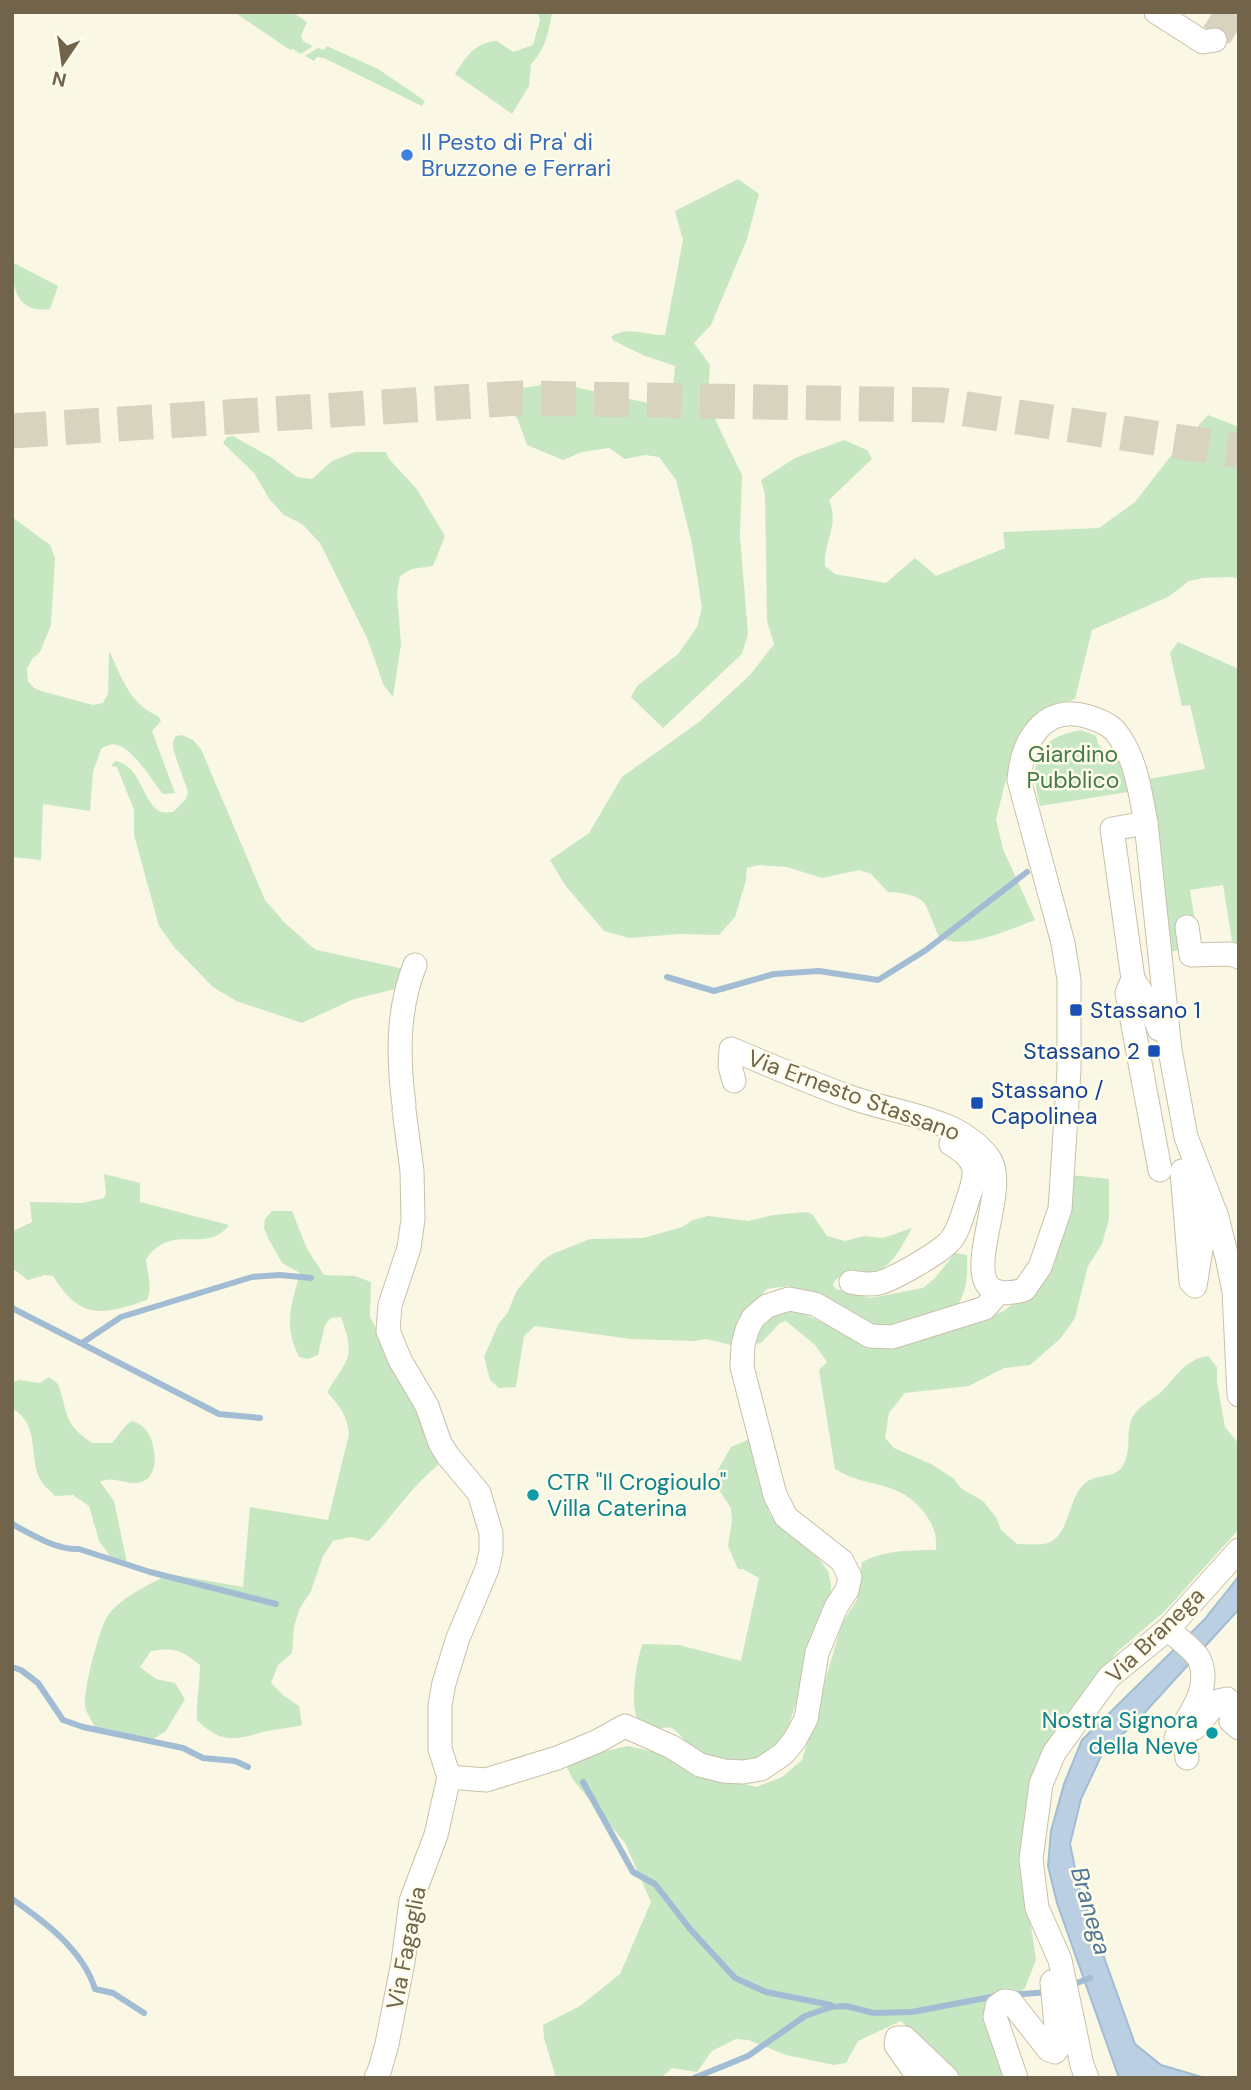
<svg xmlns="http://www.w3.org/2000/svg" width="1251" height="2090" viewBox="0 0 1251 2090" font-family="'DM Sans',sans-serif">
<rect width="100%" height="100%" fill="#faf8e4"/>
<g fill="#c7e7c3">
<polygon points="234,12 292,12 307,22 301,36 303,41 313,46 301,54 293,49 290,50"/>
<path d="M538,12H552C549,31 545,51 531,64L529,86L512,114L455,74C466,57 475,42 497,41L513,52L533,45L540,20Z"/>
<polygon points="327,46 378,69 425,101 422,106 324,58 317,57 314,61 305,56 318,48 324,50"/>
<path d="M738,179L759,194L747,239L711,325L694,343L710,365L708,395L713,415L742,475L740,536L748,634L742,654L663,728L631,697L637,686L678,654L697,627L702,608L692,544L676,480L659,457L645,455L625,459L609,448L582,452L563,460L527,445L518,420L489,386L509,390L549,384L570,386L648,403L665,412L674,413L673,389L675,366L645,356L614,341L611,337C627,325 647,336 665,335L683,240L675,211Z"/>
<path d="M12,262L58,286L50,309C17,314 12,288 12,262Z"/>
<path d="M1208,415L1239,427V579L1232,577L1203,578L1189,581L1168,597L1092,630L1075,699L1038,711L1013,752L996,819L1003,849L1035,920C1008,930 965,951 939,937C924,902 930,895 888,892L871,874L859,870L822,878L787,867L759,865L747,868L746,880L735,917L719,935L679,934L629,938L604,931L565,885L550,860L589,833L622,777L699,722L750,675L774,644L767,621L765,495L761,480L795,458L844,440L867,450L872,459L829,500C840,526 823,541 825,566L835,574L886,583L915,558L936,576L1005,548L1003,532L1099,528L1135,502L1170,457Z"/>
<polygon points="233,436 272,458 297,477 312,479 332,461 355,452 386,452 389,459 416,488 445,536 433,566 412,569 400,576 397,593 401,644 393,697 384,686 367,638 320,543 302,524 284,515 270,500 254,473 223,443 227,437"/>
<path d="M12,517L50,545L55,558L51,625L40,652L32,659L27,669L28,681L34,688L41,691L93,705L103,703L108,694L109,651C122,677 129,704 158,716L161,721L152,731L175,793L163,794C152,781 134,749 117,745C111,743 106,746 101,749L93,772L90,811L43,804L41,860L12,857Z"/>
<polygon points="1178,642 1239,669 1239,945 1232,941 1223,885 1190,890 1199,946 1170,952 1148,779 1205,769 1190,705 1182,706 1170,653"/>
<path d="M1081,730L1096,736L1098,744L1114,759L1119,758L1128,792L1040,806C1029,764 1034,738 1081,730Z"/>
<path d="M182,735L193,740L201,749L265,900L284,922L312,947L317,950L404,969V987L354,999L302,1023L236,1001L213,987L175,948L159,926L134,835V810L117,767L111,766L115,761C142,765 142,804 161,812C165,813 169,812 173,812L186,799L188,792L173,749V742L176,736Z"/>
<path d="M104,1174L140,1183V1202L229,1225C206,1256 173,1221 146,1259C147,1273 153,1287 147,1300C102,1315 81,1321 53,1276L45,1275L28,1280L12,1268V1237L15,1230L32,1222L30,1202L82,1203L104,1198L106,1193Z"/>
<path d="M1070,1175L1109,1179V1219L1102,1244L1088,1266L1075,1318L1060,1339L1030,1365L1004,1368L969,1386L905,1393L889,1413L885,1438L894,1448L931,1464L953,1478L962,1489L983,1501L996,1517L1001,1530L1017,1544C1026,1544 1035,1545 1044,1544C1072,1539 1066,1494 1088,1481C1099,1474 1114,1478 1122,1467C1132,1451 1126,1441 1130,1425C1133,1408 1150,1402 1162,1391C1172,1381 1180,1368 1193,1361C1197,1358 1203,1357 1208,1356L1217,1367V1381L1225,1427L1239,1444V1529L1165,1611L1117,1652L1069,1714L1025,1883L1036,1960L1025,1988L1017,1995L997,1992L985,2000V2015L1008,2078H962L938,2052L915,2036L901,2021L858,2041L846,2063L834,2065L786,2055L748,2040L736,2039L712,2051L697,2072L672,2068L661,2078H556L544,2038L543,2025L580,2006L620,1974L651,1902L625,1843L573,1780L566,1765L597,1753L627,1746L656,1752L704,1774L756,1787L782,1777L802,1760L842,1623L857,1600L862,1562C885,1550 910,1550 936,1550C937,1535 934,1527 926,1515C900,1478 868,1490 835,1469L819,1370L827,1362L815,1345L786,1321L780,1323L761,1343L749,1345L762,1318L791,1308L865,1342L892,1344L1002,1312L1035,1288Z"/>
<path d="M272,1211H292L307,1249L324,1275L355,1276L371,1282L370,1317L418,1404L438,1465C411,1487 393,1516 369,1541L351,1537L333,1541L323,1556L311,1591L300,1608L294,1626L292,1653L278,1665L271,1683L284,1696L299,1706L302,1725C289,1728 276,1729 263,1732C234,1740 221,1744 197,1720C196,1702 200,1684 200,1665C181,1650 175,1647 151,1651L140,1667L156,1679L175,1683L185,1699L166,1731L150,1741L94,1726C92,1720 86,1713 85,1706C83,1691 99,1630 107,1617C120,1597 149,1585 169,1574L243,1587L250,1507L328,1520L349,1434C347,1415 339,1405 327,1392C348,1358 356,1358 341,1317L331,1318L325,1325L318,1355L308,1359L299,1357C283,1325 291,1306 300,1273L282,1263L268,1238L264,1228L265,1219Z"/>
<path d="M806,1212L812,1214L827,1236L845,1241L864,1236L883,1238L912,1228C905,1240 898,1256 887,1265C869,1280 840,1266 833,1285L836,1289L870,1298L923,1288L935,1278L955,1253L967,1255C968,1275 967,1291 956,1308L903,1323L878,1326L789,1286L767,1289L749,1308L737,1328L731,1345L706,1339L694,1341L631,1339L535,1326L524,1336L516,1387L499,1388L490,1380L484,1357L499,1323L507,1314L517,1290L542,1261L552,1254L590,1239L643,1238L682,1227L693,1220L708,1216L748,1221L773,1215Z"/>
<path d="M49,1377L58,1384C69,1415 62,1422 92,1443H112C120,1435 122,1427 132,1421C134,1422 140,1424 142,1426C156,1437 161,1472 144,1481C130,1488 114,1474 100,1482L114,1501L127,1563L110,1556L99,1541L89,1506L73,1495L55,1496C52,1492 46,1488 43,1484C26,1460 43,1427 12,1408V1382L20,1380L40,1383Z"/>
<path d="M750,1439L770,1515L814,1553L828,1571L831,1584V1596L788,1728C770,1757 756,1765 721,1760C712,1759 703,1758 696,1752C687,1746 682,1735 673,1729C663,1724 656,1733 647,1730C625,1724 636,1659 643,1644L679,1645L741,1661L759,1578L743,1569H738L728,1546L732,1521L731,1508L717,1487L716,1481L718,1470L731,1447Z"/>
</g>
<polygon fill="#bad0e2" stroke="#a1bcd3" stroke-width="2" points="1239,1576 1239,1609 1137,1721 1103,1752 1081,1799 1070,1844 1079,1887 1135,2044 1161,2065 1205,2078 1119,2078 1057,1903 1048,1866 1051,1831 1064,1784 1082,1740 1204,1620"/>
<g fill="none" stroke-linecap="round" stroke-linejoin="round">
<g stroke="#a1bcd3" stroke-width="6">
<polyline points="667,977 714,991 774,974 819,971 878,980 926,950 1027,872"/>
<polyline points="12,1308 219,1414 260,1418"/>
<polyline points="82,1343 121,1317 252,1277 280,1275 311,1278"/>
<path d="M12,1524C32,1535 57,1550 79,1549L150,1572L276,1604"/>
<polyline points="12,1667 21,1670 38,1683 63,1720 83,1727 183,1748 203,1758 235,1761 248,1767"/>
<polyline points="583,1782 633,1872 655,1884 690,1929 735,1978 766,1992 831,2005"/>
<path d="M12,1899C44,1921 83,1950 95,1989L113,1993L144,2013"/>
<polyline points="1069,1986 1090,1978"/>
<polyline points="1011,1995 1049,1992"/>
<polyline points="694,2078 748,2056 805,2016 831,2007 846,2006 874,2013 912,2012 996,1996"/>
</g>
<polyline stroke="#d8d3be" stroke-width="23" stroke-dasharray="23 11" stroke-linecap="butt" points="1215,40 1236,12"/>
<g stroke="#d8d3be" stroke-width="35" stroke-dasharray="35 18" stroke-linecap="butt">
<polyline points="1213,12 1239,29"/>
<polyline points="12,431 520,398 941,405 1239,451"/>
</g>
<defs>
<g id="minor">
<polyline points="1156,12 1203,42 1215,40"/>
<polyline points="1146,823 1112,829 1133,979 1149,1004 1159,1029"/>
<polyline points="1187,927 1191,955 1230,954 1239,957"/>
<polyline points="1133,979 1127,993 1160,1170"/>
<path d="M734,1081L730,1066L731,1049C770,1065 810,1083 850,1097C895,1114 958,1116 989,1158C1015,1193 940,1312 1024,1290L1040,1267L1060,1209L1069,1070V980L1063,943L1019,780C1022,743 1042,704 1086,716C1096,719 1108,723 1115,731C1136,756 1140,792 1146,823L1170,1050L1186,1137L1217,1217L1228,1262L1234,1291L1239,1395"/>
<path d="M404,1105C398,1058 397,1010 415,965"/>
<polyline points="1182,1171 1191,1282 1195,1286 1204,1231 1198,1216 1192,1179"/>
<path d="M851,1282C860,1284 870,1285 879,1283C894,1279 939,1253 949,1242C958,1233 961,1219 965,1208C975,1177 984,1163 951,1144"/>
<path d="M1168,1629C1176,1637 1197,1652 1200,1661C1211,1689 1189,1715 1176,1738L1186,1746L1187,1758"/>
<polyline points="1195,1728 1218,1701 1227,1699 1234,1706 1231,1721 1239,1728"/>
<polyline points="449,1777 486,1780 557,1758 598,1741 625,1726 672,1747 700,1765 724,1771 743,1772 761,1769 783,1754 794,1741 806,1719 817,1653 836,1607 847,1590 850,1577 842,1561 786,1517 775,1495 742,1367 743,1345 747,1330 753,1318 767,1306 789,1299 815,1304 870,1336 892,1337 985,1308 999,1292"/>
<polyline points="376,2078 380,2069 387,2044 403,1962 411,1901 436,1835 449,1777 440,1749 440,1705 444,1683 458,1638 487,1569 491,1552 491,1533 479,1493 448,1456 440,1443 427,1406 400,1360 388,1331 390,1305 409,1248 413,1219 412,1171 404,1110"/>
<polyline points="919,2078 896,2045 897,2038 905,2038 947,2078"/>
<polyline points="1016,2078 995,2017 997,2006 1004,2001 1011,2002 1049,2050 1055,2052 1060,2045 1057,2037 1052,1982"/>
<polyline points="1087,2078 1082,2065 1060,1960 1037,1908 1031,1859 1041,1784 1054,1753 1109,1677 1168,1629 1239,1550"/>
</g>
</defs>
<use href="#minor" stroke="#c8c0a9" stroke-width="25"/>
<use href="#minor" stroke="#fff" stroke-width="23"/>
</g>
<circle fill="#3f7fe0" stroke="#fefcea" stroke-width="2.5" cx="407" cy="155" r="7"/>
<g fill="#1a4fb4" stroke="#fefcea" stroke-width="2.5">
<rect x="1069" y="1003" width="14" height="14" rx="3.5"/>
<rect x="1147" y="1044" width="14" height="14" rx="3.5"/>
<rect x="970" y="1096" width="14" height="14" rx="3.5"/>
</g>
<g fill="#0f9aa8" stroke="#fefcea" stroke-width="2.5">
<circle cx="533" cy="1495" r="7"/>
<circle cx="1212" cy="1733" r="7"/>
</g>
<g text-anchor="middle" stroke-width="5" stroke-linejoin="round" paint-order="stroke">
<g font-size="23" fill="#366cbe" stroke="#fefcea" text-anchor="start">
<text x="421" y="150">Il Pesto di Pra' di<tspan x="421" dy="26">Bruzzone e Ferrari</tspan></text>
</g>
<g font-size="23" fill="#477b47" stroke="#fefcea">
<text x="1073" y="762">Giardino<tspan x="1073" dy="26">Pubblico</tspan></text>
</g>
<g font-size="23" fill="#164399" stroke="#fefcea" text-anchor="start">
<text x="1090" y="1018">Stassano 1</text>
<text x="1140" y="1059" text-anchor="end">Stassano 2</text>
<text x="991" y="1098">Stassano /<tspan x="991" dy="26">Capolinea</tspan></text>
</g>
<g font-size="23" fill="#71644b" stroke="#fefcea">
<text transform="translate(854 1095) rotate(20)" y="8">Via Ernesto Stassano</text>
<text transform="translate(1155 1635) rotate(-44)" y="8">Via Branega</text>
<text transform="translate(406 1948) rotate(-79)" y="8">Via Fagaglia</text>
</g>
<g font-size="23" fill="#0d838f" stroke="#fefcea" text-anchor="start">
<text x="547" y="1490">CTR "Il Crogioulo"<tspan x="547" dy="26">Villa Caterina</tspan></text>
<text x="1198" y="1728" text-anchor="end">Nostra Signora<tspan x="1198" dy="26">della Neve</tspan></text>
</g>
<g font-size="24" font-style="italic" fill="#507697" stroke="#fefcea">
<text transform="translate(1091 1911) rotate(74)" y="8">Branega</text>
</g>
</g>
<rect width="1251" height="2090" fill="none" stroke="#71644b" stroke-width="28"/>
<g transform="translate(63 63) rotate(193)" stroke="#fefcea" stroke-width="5" paint-order="stroke">
<path d="M0-5L12 26L0 18L-12 26Z" fill="#71644b"/>
<text y="-10" font-size="19" font-weight="bold" text-anchor="middle" fill="#71644b">N</text>
</g>
</svg>
